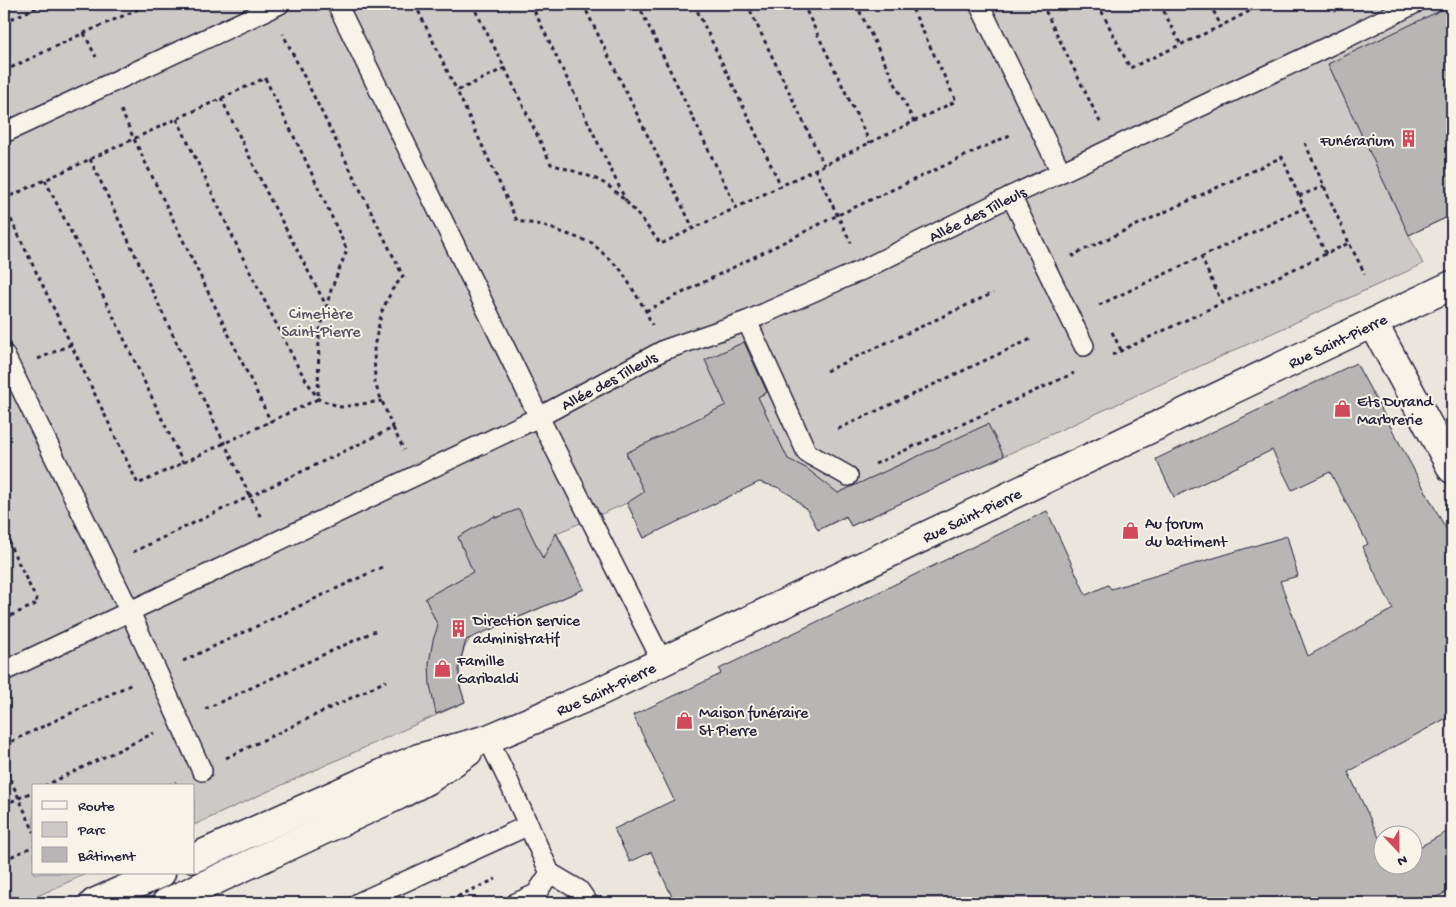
<svg xmlns="http://www.w3.org/2000/svg" width="1456" height="907" viewBox="0 0 1456 907" font-family="'Gochi Hand',sans-serif">
<rect width="100%" height="100%" fill="#eae6de"/>
<filter id="ink" filterUnits="userSpaceOnUse"><feTurbulence type="fractalNoise" baseFrequency=".02" numOctaves="2"/><feDisplacementMap in="SourceGraphic" scale="10" xChannelSelector="R" yChannelSelector="G"/><feConvolveMatrix kernelMatrix="1 2 1 2 8 2 1 2 1" color-interpolation-filters="sRGB"/></filter>
<g filter="url(#ink)">
<polygon fill="#cdc9c6" stroke="#787680" points="4,4 1452,4 1452,215 1409,235 1423,264 851,526 846,517 818,530 786,458 644,538 627,503 557,533 584,589 490,630 488,624 472,634 464,649 459,666 459,683 465,702 194,825 194,786 34,786 34,873 88,873 22,903 4,903"/>
<g fill="#b8b6b5" stroke="#22223b">
<polygon points="1452,5 1452,215 1409,235 1328,64"/>
<polygon points="744,342 767,392 758,397 788,459 806,468 838,493 988,424 1004,456 851,526 846,516 818,530 808,511 792,496 777,487 759,482 644,538 627,503 644,492 626,453 726,405 705,360"/>
<polygon points="1356,363 1452,540 1452,715 1348,772 1384,848 1384,864 1414,864 1414,850 1452,829 1452,889 1426,903 675,903 651,852 630,862 614,829 674,800 633,715 721,674 719,669 1047,511 1086,595 1108,585 1111,589 1287,536 1298,576 1280,581 1308,656 1393,609 1362,547 1368,544 1330,472 1292,490 1272,450 1174,497 1156,459"/>
<polygon points="519,509 543,559 556,533 584,589 466,640 459,666 459,683 465,702 436,714 430,685 429,663 433,640 438,626 425,598 473,572 458,537 495,516 496,518"/>
</g>
<g fill="none" stroke-linecap="round" stroke-linejoin="round">
<defs>
<g id="lane">
<polyline points="337,4 539,417 662,661"/>
<polyline points="979,4 1061,172"/>
<polyline points="4,133 280,4"/>
<polyline points="1011,196 1084,346"/>
<polyline points="747,321 807,453 848,476"/>
<polyline points="4,354 130,612 202,771"/>
<path id="s1" d="M4,671L539,417L664,350L747,321L864,269L1011,196L1348,37L1414,4"/>
<polyline points="488,739 507,778 550,873 536,894 516,903"/>
<polyline points="550,873 579,890 588,903"/>
<polyline points="358,903 529,825"/>
</g>
<polyline id="street" points="1373,323 1452,469"/>
<g id="secondary">
<path id="s2" d="M194,858L388,771L419,758L488,739L592,695L1452,285"/>
<polyline points="94,903 161,873"/>
<polyline points="166,903 399,795 429,779 468,752"/>
</g>
</defs>
<use href="#lane" stroke="#22223b" stroke-width="22"/>
<use href="#street" stroke="#22223b" stroke-width="31"/>
<use href="#secondary" stroke="#22223b" stroke-width="31"/>
<g stroke="#22223b" stroke-width="3" stroke-dasharray="4 4" stroke-linecap="butt">
<polyline points="415,4 457,91"/>
<polyline points="472,4 505,68 457,91 517,221 542,225 592,243 621,270 646,311 652,325"/>
<polyline points="531,4 626,201"/>
<polyline points="583,4 693,228"/>
<polyline points="638,4 736,207"/>
<polyline points="694,4 781,186"/>
<polyline points="747,4 824,165"/>
<polyline points="803,4 870,143"/>
<polyline points="856,4 914,122"/>
<polyline points="1042,4 1100,122"/>
<polyline points="1098,4 1130,68 1221,26 1263,4"/>
<polyline points="1160,4 1180,43"/>
<polyline points="1210,4 1221,26"/>
<polyline points="1332,4 1336,12"/>
<polyline points="4,22 44,4"/>
<polyline points="84,33 96,57"/>
<path d="M505,68L551,164C566,169 582,173 596,179C623,191 642,221 661,244L956,101L910,4"/>
<polyline points="4,71 84,33 150,4"/>
<polyline points="221,98 269,197 326,305"/>
<polyline points="121,110 134,139 271,422"/>
<polyline points="177,119 239,250 298,367 318,399 341,407 382,401"/>
<polyline points="1305,143 1349,243"/>
<path d="M90,159C147,279 202,399 261,518"/>
<polyline points="815,169 851,243"/>
<polyline points="45,180 117,324 183,463"/>
<polyline points="1299,196 1324,186"/>
<polyline points="4,199 265,78 305,159 347,250 331,290 319,334 318,399"/>
<polyline points="4,205 138,484 318,399"/>
<polyline points="1075,257 1073,255 1282,157 1304,208 1326,254"/>
<polyline points="1201,257 1304,208"/>
<polyline points="1099,305 1201,257 1222,303"/>
<polyline points="646,311 838,215 1010,135"/>
<polyline points="1112,332 1121,350"/>
<polyline points="1112,355 1349,243 1365,274"/>
<polyline points="38,359 72,344"/>
<polyline points="826,371 993,293"/>
<polyline points="393,428 404,450"/>
<polyline points="838,429 1031,339"/>
<polyline points="875,464 1074,373"/>
<polyline points="4,533 38,603 4,619"/>
<polyline points="133,552 393,428 375,384 374,347 382,311 392,290 403,276 283,34"/>
<polyline points="183,661 382,567"/>
<polyline points="205,709 375,631"/>
<polyline points="4,745 132,684"/>
<polyline points="226,758 386,681"/>
<polyline points="4,765 34,832"/>
<polyline points="44,786 154,733"/>
<polyline points="168,786 176,782"/>
<polyline points="4,805 34,791"/>
<polyline points="4,860 34,846"/>
<polyline points="443,903 496,879"/>
</g>
<use href="#lane" stroke="#f7f3e8" stroke-width="19"/>
<use href="#street" stroke="#f7f3e8" stroke-width="28"/>
<use href="#secondary" stroke="#f7f3e8" stroke-width="28"/>
</g>
</g>
<defs>
<symbol id="building-bare" viewBox="-9 -9 18 18"><path d="M-4-6H4V6H1V3H-1V6H-4ZM-2.5-4.3h1.7v1.8h-1.7ZM.8-4.3h1.7v1.8H.8ZM-2.5-1h1.7V.8h-1.7ZM.8-1h1.7V.8H.8Z" fill="#d1495b" stroke="#f7f3e8" stroke-width="2.5" paint-order="stroke"/></symbol>
<symbol id="shop-bare" viewBox="-9 -9 18 18"><path d="M-5-2.5h2.3a2.7 3.5 0 0 1 5.4 0H5L5.5 6h-11ZM-1.5-2.5h3a1.5 2.3 0 0 0-3 0Z" fill="#d1495b" stroke="#f7f3e8" stroke-width="2.5" paint-order="stroke"/></symbol>
</defs>
<g fill-rule="evenodd">
<use href="#building-bare" x="1396" y="126" width="25" height="25"/>
<use href="#shop-bare" x="1330" y="396" width="25" height="25"/>
<use href="#shop-bare" x="1118" y="518" width="25" height="25"/>
<use href="#building-bare" x="446" y="616" width="25" height="25"/>
<use href="#shop-bare" x="430" y="656" width="25" height="25"/>
<use href="#shop-bare" x="672" y="708" width="25" height="25"/>
</g>
<g text-anchor="middle" stroke-width="4" stroke-linejoin="round" paint-order="stroke">
<g font-size="16" fill="#22223b" stroke="#f7f3e8" text-anchor="start">
<text x="1394" y="145" text-anchor="end">Funérarium</text>
<text x="1357" y="406">Ets Durand<tspan x="1357" dy="18">Marbrerie</tspan></text>
<text x="1145" y="528">Au forum<tspan x="1145" dy="18">du batiment</tspan></text>
<text x="473" y="625">Direction service<tspan x="473" dy="18">administratif</tspan></text>
<text x="457" y="665">Famille<tspan x="457" dy="18">Garibaldi</tspan></text>
<text x="699" y="717">Maison funéraire<tspan x="699" dy="18">St Pierre</tspan></text>
</g>
<g font-size="16" fill="#22223b" stroke="#f7f3e8">
<text dy="6" stroke="none"><textPath href="#s1" startOffset="1076">Allée des Tilleuls</textPath></text>
<text dy="6" stroke="none"><textPath href="#s2" startOffset="1256">Rue Saint-Pierre</textPath></text>
<text dy="6" stroke="none"><textPath href="#s1" startOffset="671">Allée des Tilleuls</textPath></text>
<text dy="6" stroke="none"><textPath href="#s2" startOffset="851">Rue Saint-Pierre</textPath></text>
<text dy="6" stroke="none"><textPath href="#s2" startOffset="446">Rue Saint-Pierre</textPath></text>
</g>
<g font-size="16" fill="#555465" stroke="#f7f3e8">
<text x="321" y="318">Cimetière<tspan x="321" dy="18">Saint-Pierre</tspan></text>
</g>
</g>
<rect width="1456" height="907" fill="none" stroke="#f7f3e8" stroke-width="20"/>
<rect x="10" y="10" width="1436" height="887" fill="none" stroke="#22223b" stroke-width="2" filter="url(#ink)"/>
<rect x="32" y="784" width="162" height="90" fill="#f7f3e8" stroke="#a29fa3"/>
<rect x="42" y="801" width="25" height="8" fill="#f7f3e8" stroke="#a29fa3"/>
<text x="78" y="810" font-size="15" fill="#22223b">Route</text>
<rect x="42" y="822" width="25" height="15" fill="#cdc9c6" stroke="#a29fa3"/>
<text x="78" y="834" font-size="15" fill="#22223b">Parc</text>
<rect x="42" y="847" width="25" height="15" fill="#b8b6b5" stroke="#a29fa3"/>
<text x="78" y="860" font-size="15" fill="#22223b">Bâtiment</text>
<g transform="translate(1398 850) rotate(158)"><circle r="24" fill="#f7f3e8" stroke="#a29fa3"/>
<path d="M0-4L9 19L0 12L-9 19Z" fill="#d1495b"/>
<text y="-8" font-size="14" font-weight="bold" text-anchor="middle" fill="#22223b">N</text>
</g>
</svg>
